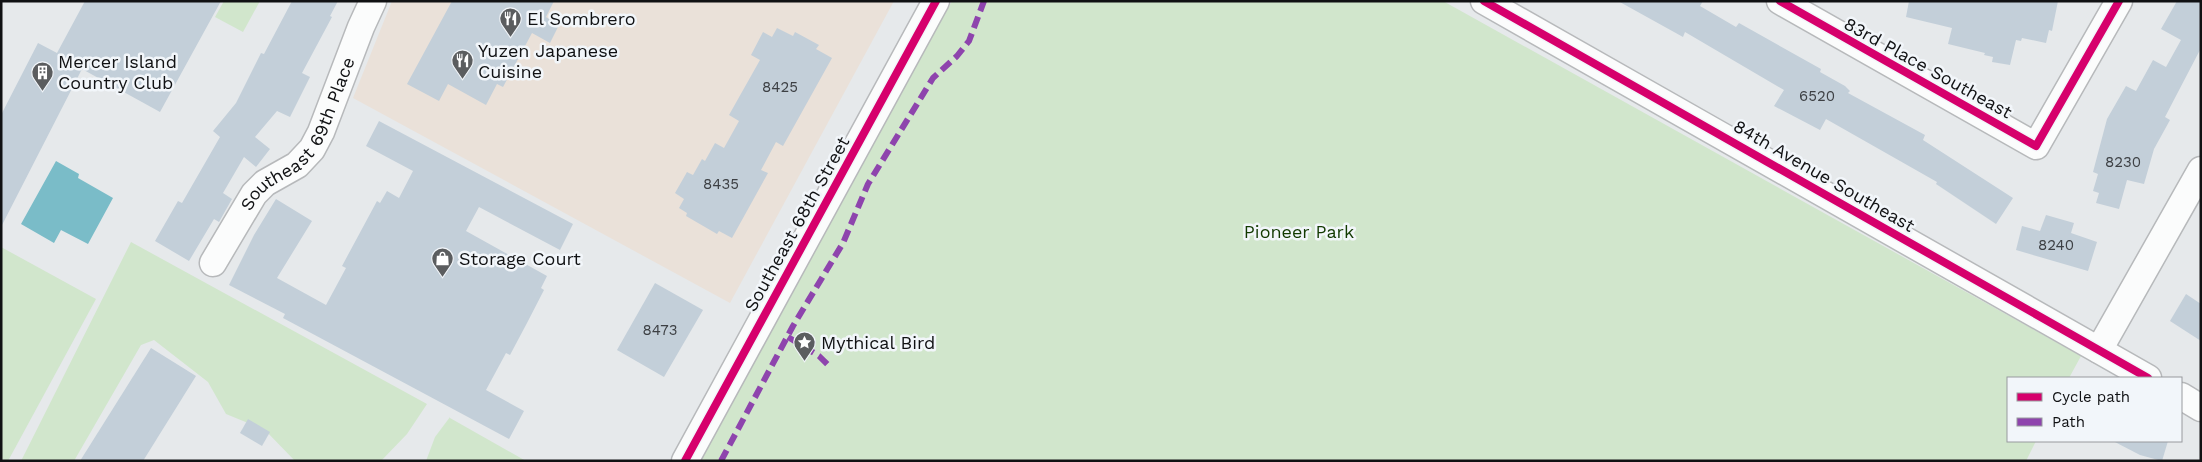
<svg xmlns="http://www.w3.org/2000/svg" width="2202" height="462" viewBox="0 0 2202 462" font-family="'Work Sans',sans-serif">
<rect width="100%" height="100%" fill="#e6e9eb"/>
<polygon fill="#eae1d9" points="392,1 894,1 730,303 353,98"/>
<g fill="#d1e6cc">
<polygon points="224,1 260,1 243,32 215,17"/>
<polygon points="952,1 1443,1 2081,356 2069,378 2008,378 2008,441 2036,441 2026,461 698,461"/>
<polygon points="131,242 427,404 407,434 381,461 295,461 265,430 226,414 208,382 154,340 141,345 74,461 21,461"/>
<polygon points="1,247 96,299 8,461 1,459"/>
<polygon points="450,417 450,418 526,461 426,461 435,437"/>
</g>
<polygon fill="#7abcc8" points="56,161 79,174 78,178 113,198 88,244 61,230 54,243 21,224"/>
<g fill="#c3cfd9">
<polygon points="85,1 221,1 160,112 82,69 1,227 1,115 38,43 57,53"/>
<polygon points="292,1 338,1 330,16 332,17 302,73 310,77 290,117 277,111 255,137 270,149 256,167 244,157 223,193 232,199 219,222 214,219 189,261 155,241 178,201 182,203 220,137 213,131 236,103 261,53 264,54"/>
<polygon points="452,1 554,1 546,17 559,25 550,43 532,33 503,87 497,84 486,105 448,84 439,101 407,84"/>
<polygon points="1618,1 1703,1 1700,6 1736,27 1739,23 1821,69 1820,72 1845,86 1850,91 1848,93 1925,135 1923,140 2013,198 1996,224 1936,184 1937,182 1826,119 1820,130 1774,106 1784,90 1685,32 1683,37"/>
<polygon points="1909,1 2058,1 2052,31 2049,30 2046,43 2022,38 2021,41 2016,40 2010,65 1992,62 1993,57 1984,55 1985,53 1948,44 1952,28 1906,17"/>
<polygon points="2177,1 2201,1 2201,48 2165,117 2170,120 2154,149 2144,184 2127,180 2119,209 2096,203 2099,193 2093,191 2098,174 2093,172 2107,119 2126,86 2136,91 2153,60 2166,67 2181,40 2161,29"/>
<polygon points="777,28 793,36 795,32 819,45 816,49 832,58 783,146 776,142 761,170 768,173 732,238 719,231 717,234 686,216 687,213 679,208 684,199 675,193 687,172 693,175 702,159 705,161 715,143 724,148 739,121 729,115 760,60 751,55 763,32 772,37"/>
<polygon points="379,121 573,224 560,250 479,207 466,231 547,276 541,288 544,290 527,323 510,355 506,353 486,390 524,411 509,439 283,318 285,314 229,285 254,235 276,199 312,221 277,278 326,305 346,268 342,266 377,201 380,203 387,191 399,198 413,171 366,146"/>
<polygon points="2046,215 2074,223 2071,233 2097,242 2088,271 2016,250 2022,226 2040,231"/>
<polygon points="655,283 703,310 664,377 617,350"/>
<polygon points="2186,294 2201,304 2201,341 2170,321"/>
<polygon points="151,348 196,376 143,461 80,461"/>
<polygon points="248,419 270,432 262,446 240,433"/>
<polygon points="2113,441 2168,441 2162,461 2140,455"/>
</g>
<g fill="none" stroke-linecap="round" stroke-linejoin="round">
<defs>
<g id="minor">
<polyline points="1484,1 2148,378"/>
<polyline points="1780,1 2036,146 2119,1"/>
<path id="s1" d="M213,263L254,194L265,183L297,165L312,149L321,132L361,27L373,1"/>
<polyline points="2099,350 2201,170"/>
<polyline points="2181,396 2201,408"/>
<polyline points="685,461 936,1"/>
</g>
</defs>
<use href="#minor" stroke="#b7b9bb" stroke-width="29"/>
<use href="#minor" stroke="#fbfcfc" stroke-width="26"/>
<g stroke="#8e44ad" stroke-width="6" stroke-dasharray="12 6" stroke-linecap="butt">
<polyline points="788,337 819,356 831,368"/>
<polyline points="721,461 793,326 843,243 868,184 933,78 957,56 969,41 984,1"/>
</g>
<defs>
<g id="cycleway">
<polyline points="1484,1 2148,378"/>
<polyline points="1780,1 2036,146 2119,1"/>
<polyline points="685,461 936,1"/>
</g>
</defs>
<use href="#cycleway" stroke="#f2f6fa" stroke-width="11"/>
<use href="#cycleway" stroke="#d6006c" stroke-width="8"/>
</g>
<defs>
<symbol id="restaurant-pin" viewBox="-11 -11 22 30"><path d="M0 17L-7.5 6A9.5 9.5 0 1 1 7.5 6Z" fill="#5b5d5f" stroke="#f2f6fa"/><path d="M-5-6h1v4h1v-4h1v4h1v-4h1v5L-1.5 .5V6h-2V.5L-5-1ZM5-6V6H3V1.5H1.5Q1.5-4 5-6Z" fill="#fff"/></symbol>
<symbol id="building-pin" viewBox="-11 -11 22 30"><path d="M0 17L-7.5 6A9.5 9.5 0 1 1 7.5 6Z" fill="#5b5d5f" stroke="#f2f6fa"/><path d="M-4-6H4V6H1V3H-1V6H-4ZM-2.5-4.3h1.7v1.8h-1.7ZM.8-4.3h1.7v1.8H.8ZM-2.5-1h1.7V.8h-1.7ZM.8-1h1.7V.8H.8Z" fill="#fff"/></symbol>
<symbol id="shop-pin" viewBox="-11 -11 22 30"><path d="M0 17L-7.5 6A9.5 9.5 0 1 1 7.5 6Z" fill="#5b5d5f" stroke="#f2f6fa"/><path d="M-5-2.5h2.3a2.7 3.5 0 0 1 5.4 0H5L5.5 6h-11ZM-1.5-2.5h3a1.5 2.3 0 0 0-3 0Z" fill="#fff"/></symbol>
<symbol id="sight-pin" viewBox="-11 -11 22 30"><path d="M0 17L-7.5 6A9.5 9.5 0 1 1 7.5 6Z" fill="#5b5d5f" stroke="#f2f6fa"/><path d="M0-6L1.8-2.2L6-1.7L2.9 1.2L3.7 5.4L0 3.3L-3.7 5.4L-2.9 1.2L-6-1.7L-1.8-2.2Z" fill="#fff"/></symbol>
</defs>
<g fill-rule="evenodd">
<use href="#restaurant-pin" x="498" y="6" width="25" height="34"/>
<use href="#restaurant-pin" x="450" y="48" width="25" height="34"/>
<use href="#building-pin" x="30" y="60" width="25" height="34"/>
<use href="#shop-pin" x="430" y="246" width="25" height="34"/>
<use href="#sight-pin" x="792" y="330" width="25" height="34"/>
</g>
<g text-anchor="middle" stroke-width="5" stroke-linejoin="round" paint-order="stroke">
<g font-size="15" fill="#3d4044">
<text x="780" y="92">8425</text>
<text x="1817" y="101">6520</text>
<text x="2123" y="167">8230</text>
<text x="721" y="189">8435</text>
<text x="2056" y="250">8240</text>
<text x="660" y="335">8473</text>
</g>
<g font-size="18" fill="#101113" stroke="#f2f6fa" text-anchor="start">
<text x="527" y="25">El Sombrero</text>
<text x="478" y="57">Yuzen Japanese<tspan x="478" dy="21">Cuisine</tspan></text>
<text x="58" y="68">Mercer Island<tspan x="58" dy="21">Country Club</tspan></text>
<text x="459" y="265">Storage Court</text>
<text x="821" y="349">Mythical Bird</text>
</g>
<g font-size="18" fill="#101113" stroke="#f2f6fa">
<text transform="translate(1928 68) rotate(29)" y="6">83rd Place Southeast</text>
<text dy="6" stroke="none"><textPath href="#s1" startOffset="158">Southeast 69th Place</textPath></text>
<text transform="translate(1824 176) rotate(30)" y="6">84th Avenue Southeast</text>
<text transform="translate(797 224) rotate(-61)" y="6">Southeast 68th Street</text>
</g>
<g font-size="18" fill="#123a00" stroke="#f2f6fa">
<text x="1299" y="238">Pioneer Park</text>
</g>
</g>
<rect width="2202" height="462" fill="none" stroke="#101113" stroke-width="5"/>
<rect x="2007" y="377" width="175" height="65" fill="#f2f6fa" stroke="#989a9e"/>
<rect x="2017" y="393" width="25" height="8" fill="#d6006c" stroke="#989a9e"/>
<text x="2052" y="402" font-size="15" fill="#101113">Cycle path</text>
<rect x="2017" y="418" width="25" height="8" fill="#8e44ad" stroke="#989a9e"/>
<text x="2052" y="427" font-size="15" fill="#101113">Path</text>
</svg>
